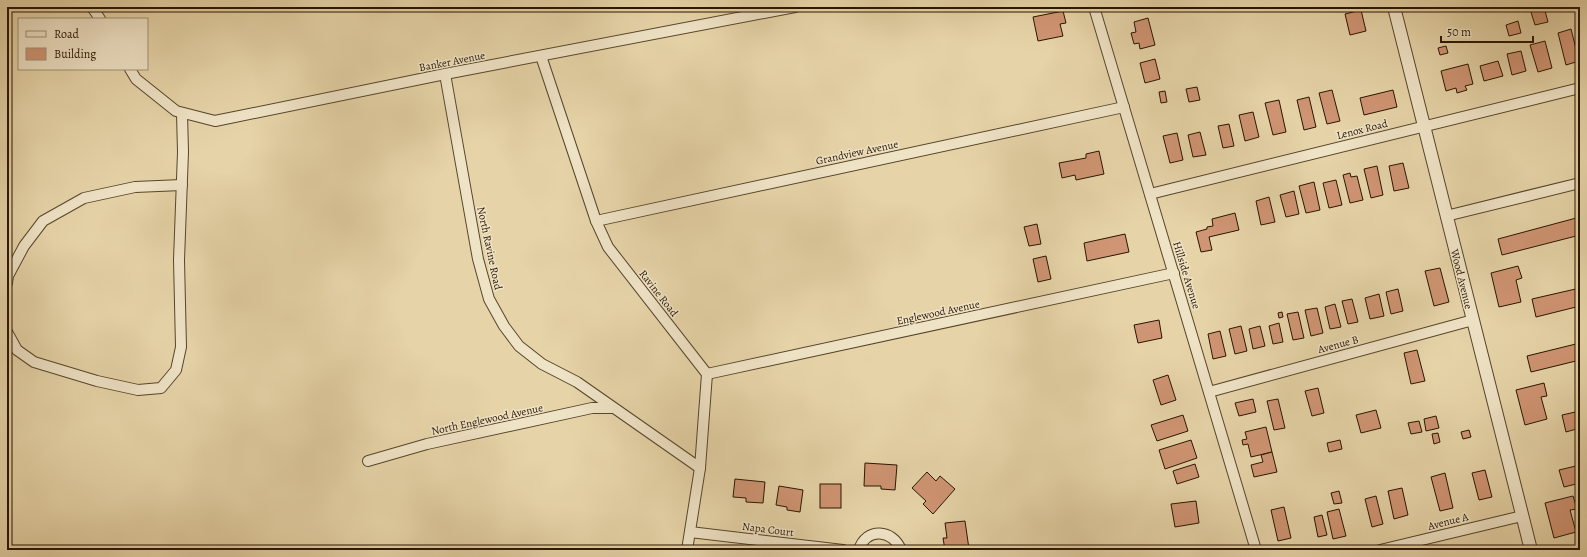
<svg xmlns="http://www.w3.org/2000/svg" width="1587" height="557" viewBox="0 0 1587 557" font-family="Alegreya,serif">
<rect width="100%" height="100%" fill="#e6d4a8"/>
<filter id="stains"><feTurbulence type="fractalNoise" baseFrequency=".005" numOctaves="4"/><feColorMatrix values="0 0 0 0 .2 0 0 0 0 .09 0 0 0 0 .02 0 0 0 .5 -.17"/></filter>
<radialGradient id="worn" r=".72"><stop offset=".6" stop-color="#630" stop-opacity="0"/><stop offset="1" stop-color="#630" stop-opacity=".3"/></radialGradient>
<g fill="#d09574" stroke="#281500">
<polygon points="1425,7 1438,7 1426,10"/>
<polygon points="1536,7 1544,7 1548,22 1535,25 1530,9"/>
<polygon points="1361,10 1366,31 1350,35 1345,14"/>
<polygon points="1063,11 1066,23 1060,24 1063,36 1038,41 1033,17"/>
<polygon points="1148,18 1155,45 1140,49 1139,43 1134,44 1131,33 1136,32 1134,22"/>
<polygon points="1518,21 1521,33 1509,36 1506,25"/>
<polygon points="1571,29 1579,61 1566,65 1558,33"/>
<polygon points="1545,41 1552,68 1538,72 1530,45"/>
<polygon points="1446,46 1448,53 1440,55 1438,48"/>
<polygon points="1521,51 1526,71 1512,75 1507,54"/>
<polygon points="1155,59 1160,79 1145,83 1140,63"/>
<polygon points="1498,61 1503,76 1484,81 1480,66"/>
<polygon points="1468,64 1473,84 1465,86 1467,90 1457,93 1456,88 1446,91 1441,71"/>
<polygon points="1197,87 1200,100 1189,102 1186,89"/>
<polygon points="1332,90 1340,121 1327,124 1319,93"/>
<polygon points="1393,90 1397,107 1364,115 1360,98"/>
<polygon points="1165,91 1167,102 1161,103 1159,92"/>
<polygon points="1309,97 1316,127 1304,130 1297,100"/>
<polygon points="1279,100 1286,132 1273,135 1265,103"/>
<polygon points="1253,112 1259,137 1245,141 1239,115"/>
<polygon points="1229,124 1234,146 1223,148 1218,126"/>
<polygon points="1200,132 1206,155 1193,157 1188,135"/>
<polygon points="1177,133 1183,160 1170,163 1163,136"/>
<polygon points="1099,151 1104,174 1076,180 1075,175 1062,178 1059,163 1086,158 1086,154"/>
<polygon points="1403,163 1409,188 1394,191 1389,166"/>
<polygon points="1377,166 1383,195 1371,198 1364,169"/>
<polygon points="1350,173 1351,177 1357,176 1363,200 1350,203 1343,175"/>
<polygon points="1336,180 1342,205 1329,208 1323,183"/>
<polygon points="1314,182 1320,210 1306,213 1299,186"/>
<polygon points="1294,191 1299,214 1286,217 1280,195"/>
<polygon points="1269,197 1275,222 1261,225 1256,201"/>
<polygon points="1235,213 1239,230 1209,237 1212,250 1201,252 1196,232 1207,229 1207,227 1213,226 1212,219"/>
<polygon points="1580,217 1580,235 1502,255 1498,239"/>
<polygon points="1037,224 1041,244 1029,246 1024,227"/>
<polygon points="1125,234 1129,252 1087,261 1084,243"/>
<polygon points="1046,256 1051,279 1038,282 1033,259"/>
<polygon points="1518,266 1522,278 1516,280 1521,302 1499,307 1491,273"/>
<polygon points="1440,268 1449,302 1434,306 1425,271"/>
<polygon points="1580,288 1580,306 1536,317 1532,299"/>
<polygon points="1398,289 1403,311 1391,314 1386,292"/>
<polygon points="1379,294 1384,316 1370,319 1365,298"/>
<polygon points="1352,299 1358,322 1348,324 1342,301"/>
<polygon points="1335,304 1341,327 1330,329 1325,307"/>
<polygon points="1317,308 1323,333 1311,336 1305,310"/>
<polygon points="1282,312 1283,317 1279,318 1278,313"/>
<polygon points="1298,312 1304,338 1293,340 1287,314"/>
<polygon points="1159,320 1162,338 1138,343 1134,325"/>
<polygon points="1279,323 1283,342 1273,344 1269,326"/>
<polygon points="1241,326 1247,351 1235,354 1229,329"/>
<polygon points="1260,326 1265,346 1253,349 1249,329"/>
<polygon points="1220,331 1226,356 1213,359 1208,334"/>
<polygon points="1580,343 1580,360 1531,372 1527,356"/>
<polygon points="1417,350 1425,381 1411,384 1404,353"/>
<polygon points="1168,375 1176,400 1161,405 1153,380"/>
<polygon points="1544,383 1547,396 1541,397 1547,419 1525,425 1516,390"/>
<polygon points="1318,388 1324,413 1312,416 1305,391"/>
<polygon points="1253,399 1256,412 1239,416 1235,403"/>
<polygon points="1278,399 1285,428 1274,430 1267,401"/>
<polygon points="1376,410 1381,428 1361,433 1356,415"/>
<polygon points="1580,411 1580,428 1566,432 1562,415"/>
<polygon points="1183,415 1188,431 1157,441 1151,425"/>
<polygon points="1436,416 1439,428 1426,431 1424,419"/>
<polygon points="1419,421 1422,432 1411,434 1408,423"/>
<polygon points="1266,427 1272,452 1251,457 1248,444 1243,445 1242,440 1247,439 1245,432"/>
<polygon points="1469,430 1471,437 1463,439 1461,432"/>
<polygon points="1438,433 1440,442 1434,444 1432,434"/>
<polygon points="1191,440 1197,458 1165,469 1159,450"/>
<polygon points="1340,440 1342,449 1329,452 1327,443"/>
<polygon points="1272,452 1277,472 1254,477 1251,465 1263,462 1261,455"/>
<polygon points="865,463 897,465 895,490 881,489 881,486 864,486"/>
<polygon points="1195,464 1199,477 1177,484 1173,471"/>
<polygon points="1580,465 1580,483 1564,487 1559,470"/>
<polygon points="1485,470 1492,497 1479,500 1472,473"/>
<polygon points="927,472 936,481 940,476 955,489 933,514 923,504 926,501 912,488"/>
<polygon points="1445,473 1453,508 1440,511 1431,477"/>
<polygon points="735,479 765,482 763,503 746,502 746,498 733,497"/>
<rect x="820" y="484" width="21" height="24"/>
<polygon points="779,486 803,490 800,512 787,510 787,507 776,505"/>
<polygon points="1402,488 1408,515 1394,519 1388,491"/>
<polygon points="1339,491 1342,503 1334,504 1331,493"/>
<polygon points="1376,496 1383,524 1372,527 1365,499"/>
<polygon points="1573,496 1577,509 1570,510 1576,532 1554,538 1545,503"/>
<polygon points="1196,501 1199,523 1175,527 1171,504"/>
<polygon points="1284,507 1291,538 1278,541 1271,510"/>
<polygon points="1339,509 1346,536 1333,539 1327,512"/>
<polygon points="1322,515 1327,535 1318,537 1314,517"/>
<polygon points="965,521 969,549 945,550 943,538 947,538 945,523"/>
<polygon points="1508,547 1508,550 1496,550"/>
</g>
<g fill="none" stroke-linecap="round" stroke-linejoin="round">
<defs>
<g id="minor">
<polyline points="92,7 100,19"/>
<polyline points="1094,7 1256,550"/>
<polyline points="541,56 596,221 608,247 707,374 700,468 687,550"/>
<polyline points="130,69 136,79 176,111 215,121 445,74 795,7"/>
<polyline points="445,74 478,259 489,299 504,326 519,346 542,364 577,382 700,468"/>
<polyline points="1150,194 1580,88"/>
<polyline points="1446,216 1580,183"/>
<polyline points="596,221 1124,107"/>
<polyline points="7,283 8,276 24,246 43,221 84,198 135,187 182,185"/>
<polyline points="7,332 17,350 34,362 97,381 138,390 161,388 176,370 181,347 179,260 183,152 182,113"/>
<polyline points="707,374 1174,273"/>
<polyline points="1209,392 1473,320"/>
<polyline points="368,461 427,444 592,408 612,408"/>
<polyline points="690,532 843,550"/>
<path d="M859,550C866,527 893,529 901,550"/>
<polyline points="1380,550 1522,516"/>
</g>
<polyline id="tertiary" points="1394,7 1531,550"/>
</defs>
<use href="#minor" stroke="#58452a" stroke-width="12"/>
<use href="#tertiary" stroke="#58452a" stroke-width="14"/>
<use href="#minor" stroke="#efe3c6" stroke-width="10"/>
<use href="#tertiary" stroke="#efe3c6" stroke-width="12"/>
</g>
<g text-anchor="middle" stroke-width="3" stroke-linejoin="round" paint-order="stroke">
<g font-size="11" fill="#281500" stroke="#efe3c6">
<text transform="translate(452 61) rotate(-11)" y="4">Banker Avenue</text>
<text transform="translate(1362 129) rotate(-14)" y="4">Lenox Road</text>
<text transform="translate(857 152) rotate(-12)" y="4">Grandview Avenue</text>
<text transform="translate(490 248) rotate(78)" y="4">North Ravine Road</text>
<text transform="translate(1187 275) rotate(73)" y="4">Hillside Avenue</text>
<text transform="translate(1462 279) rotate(76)" y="4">Wood Avenue</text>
<text transform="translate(659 293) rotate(52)" y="4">Ravine Road</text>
<text transform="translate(938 312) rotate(-12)" y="4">Englewood Avenue</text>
<text transform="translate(1338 344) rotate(-15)" y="4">Avenue B</text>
<text transform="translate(487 419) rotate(-12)" y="4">North Englewood Avenue</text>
<text transform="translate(1448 521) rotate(-14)" y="4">Avenue A</text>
<text transform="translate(768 529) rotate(7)" y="4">Napa Court</text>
</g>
</g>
<rect width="1587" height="557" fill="none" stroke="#e6d4a8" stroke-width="24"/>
<rect x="8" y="8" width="1571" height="541" fill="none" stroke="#281500" stroke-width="2"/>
<rect x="12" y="12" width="1563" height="533" fill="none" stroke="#281500"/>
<rect x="18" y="18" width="130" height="52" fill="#efe3c6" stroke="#9f9177"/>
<rect x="26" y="31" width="20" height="6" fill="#efe3c6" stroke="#9f9177"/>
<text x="54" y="38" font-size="12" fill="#281500">Road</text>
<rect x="26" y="48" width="20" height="12" fill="#d09574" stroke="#9f9177"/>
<text x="54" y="58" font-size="12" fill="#281500">Building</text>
<path d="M1441 36v6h92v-6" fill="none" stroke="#281500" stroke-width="2"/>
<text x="1447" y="36" font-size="12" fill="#281500" stroke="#efe3c6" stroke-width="3" paint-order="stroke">50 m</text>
<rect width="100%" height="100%" filter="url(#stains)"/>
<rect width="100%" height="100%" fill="url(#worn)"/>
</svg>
